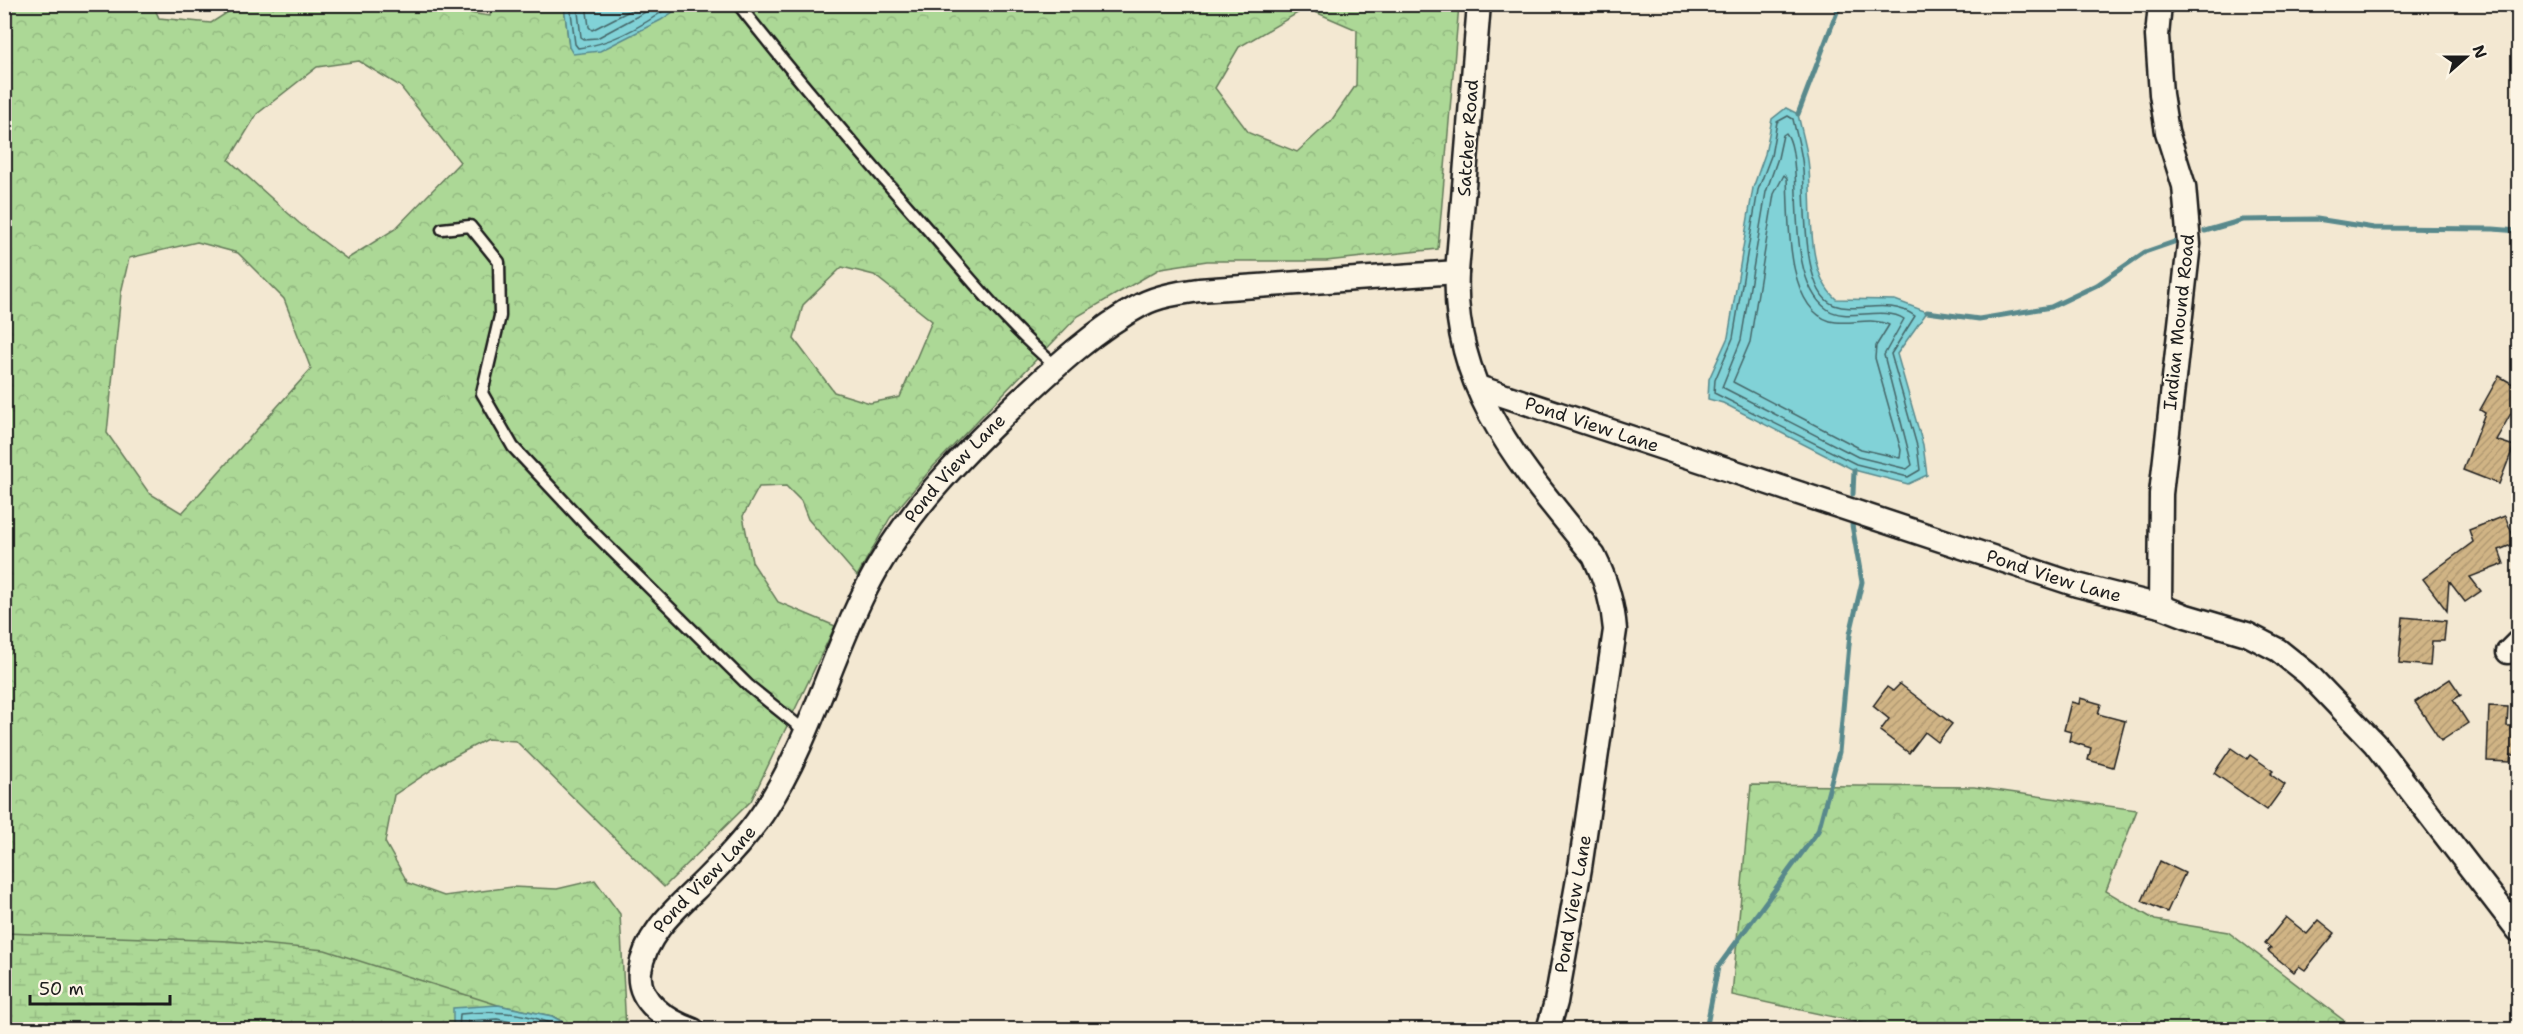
<svg xmlns="http://www.w3.org/2000/svg" width="2523" height="1034" viewBox="0 0 2523 1034" font-family="'Shantell Sans',sans-serif">
<defs>
<pattern id="forest-crowns" width="20" height="18" patternUnits="userSpaceOnUse" patternTransform="scale(1.5)"><rect width="20" height="18" fill="#acd896"/><path d="M2 6a3 3 0 1 1 6 0M12 15a3 3 0 1 1 6 0" fill="none" stroke="#93b981"/></pattern>
<pattern id="wetland-marsh" width="20" height="14" patternUnits="userSpaceOnUse" patternTransform="scale(1.5)"><rect width="20" height="14" fill="#acd896"/><path d="M1 5h8M5 5V1M11 12h8M15 12V8" fill="none" stroke="#93b981"/></pattern>
<pattern id="building-hatch" width="6" height="6" patternUnits="userSpaceOnUse" patternTransform="scale(1.5)"><rect width="6" height="6" fill="#d0b485"/><path d="M-1 1l2-2M0 6l6-6M5 7l2-2" fill="none" stroke="#b29a72"/></pattern>
</defs>
<rect width="100%" height="100%" fill="#f3e8d2"/>
<filter id="ink" filterUnits="userSpaceOnUse"><feTurbulence type="fractalNoise" baseFrequency=".0167" numOctaves="2"/><feDisplacementMap in="SourceGraphic" scale="12" xChannelSelector="R" yChannelSelector="G"/><feConvolveMatrix kernelMatrix="1 2 1 2 8 2 1 2 1" color-interpolation-filters="sRGB"/></filter>
<g filter="url(#ink)">
<g fill="url(#forest-crowns)" stroke="#647a59" stroke-width="1.5" fill-rule="evenodd">
<path d="M441,4L448,10L490,16L492,5H564L569,47L683,5H1459L1438,249L1326,261H1207L1161,268L1078,316L932,468L890,518L857,576L808,519L801,501L786,486L759,487L743,516L752,562L778,602L835,626L751,801L664,887L516,741L487,739L442,763L394,795L385,842L408,883L444,896L512,887L557,889L595,880L620,914L626,1029H575L552,1016L361,1030H5V5H153L159,18L211,23L239,5ZM1306,8L1357,30L1356,85L1331,121L1297,152L1249,133L1215,88L1239,47ZM359,61L400,86L460,162L395,229L347,259L299,223L229,160L257,114L317,67ZM197,242L238,253L284,299L311,369L182,513L149,493L107,433L121,293L129,258ZM842,267L874,275L932,321L900,397L870,403L834,392L794,339L803,305Z"/>
<polygon points="1751,785 1974,787 2137,810 2106,891 2155,920 2228,932 2355,1029 1889,1029 1732,995"/>
</g>
<polygon fill="url(#wetland-marsh)" stroke="#647a59" stroke-width="1.5" points="4,933 229,941 325,950 498,1005 552,1016 575,1029 5,1029"/>
<g fill="#81d2d7" stroke="#59898c" stroke-width="1.5">
<polygon points="564,5 683,4 683,5 661,20 600,51 573,54 569,47"/>
<path d="M1786,108L1798,114C1801,129 1806,145 1808,160C1814,201 1803,270 1836,299L1895,300L1927,312L1897,354L1923,445L1927,475L1908,484L1854,470L1723,403L1708,399L1709,379L1728,337L1753,188L1765,154L1772,119Z"/>
<polygon points="498,1005 552,1016 575,1029 453,1029 453,1008"/>
</g>
<g fill="none" stroke-linecap="round" stroke-linejoin="round">
<g stroke="#446567" stroke-width="1.5">
<path d="M570,4L575,44L578,48C612,44 646,24 673,4"/>
<polyline points="577,4 581,37 584,39 597,38 660,4"/>
<polyline points="586,4 589,27 592,30 643,4"/>
<path d="M1788,116L1793,119C1796,133 1800,146 1802,160C1807,191 1799,292 1834,305C1858,314 1888,297 1915,316L1891,354L1917,446L1920,470L1908,477L1856,464L1714,393L1715,380L1733,338L1758,190L1771,156L1777,122Z"/>
<path d="M1786,133C1793,142 1794,161 1795,173C1798,211 1793,285 1827,309C1845,323 1883,305 1904,319L1884,355L1912,465L1907,469L1858,457L1722,387L1741,340L1766,192L1778,158L1783,135Z"/>
<path d="M1784,175L1787,178C1789,215 1785,308 1830,321C1848,326 1872,316 1889,325L1876,346L1875,358L1901,450L1900,458L1861,449L1733,382L1750,342L1774,194Z"/>
<path d="M459,1030L460,1014C494,1010 533,1012 563,1030"/>
<polyline points="466,1030 468,1021 497,1019 549,1030"/>
</g>
<g stroke="#59898c" stroke-width="5">
<polyline points="1798,114 1840,4"/>
<polyline points="2205,231 2243,220 2317,219 2374,228 2493,229 2518,231"/>
<polyline points="1927,312 1979,319 2051,307 2097,285 2145,252 2174,242"/>
<polyline points="1853,494 1854,470"/>
<polyline points="1706,1030 1718,967 1818,831 1839,752 1850,634 1862,582 1852,525"/>
</g>
</g>
<g fill="url(#building-hatch)" stroke="#1c1c1c" stroke-width="1.5">
<polygon points="2499,376 2518,387 2518,411 2514,408 2496,440 2514,446 2499,484 2463,470 2485,413 2480,410"/>
<polygon points="2505,516 2516,543 2499,550 2504,564 2470,577 2481,591 2465,602 2449,581 2447,611 2423,579 2473,542 2469,530"/>
<polygon points="2403,617 2446,621 2444,641 2432,641 2430,666 2399,663"/>
<polygon points="2450,679 2461,695 2453,700 2468,723 2441,741 2415,702"/>
<polygon points="1900,684 1952,724 1938,742 1925,732 1909,753 1880,731 1889,719 1873,706 1887,687 1893,691"/>
<polygon points="2080,698 2101,704 2098,714 2125,721 2113,767 2088,760 2091,748 2069,741 2071,732 2064,730 2071,702 2079,704"/>
<polygon points="2489,706 2508,707 2507,726 2518,726 2518,755 2511,755 2510,762 2487,761"/>
<polygon points="2231,748 2247,759 2250,755 2273,771 2270,774 2285,785 2267,810 2214,773"/>
<polygon points="2160,861 2185,873 2167,912 2142,901"/>
<polygon points="2286,917 2307,934 2319,920 2335,933 2305,970 2299,966 2294,972 2268,951 2271,948 2265,943"/>
</g>
<g fill="none" stroke-linecap="round" stroke-linejoin="round">
<defs>
<g id="lane">
<path d="M738,4C799,82 864,157 929,231C970,278 1009,327 1057,367"/>
<polyline points="442,229 470,226 499,262 500,316 482,393 513,447 587,526 749,686 805,731"/>
</g>
<g id="street">
<path d="M1479,4L1457,272C1451,392 1524,469 1594,556C1606,580 1613,602 1615,630L1580,868L1556,1002L1548,1030"/>
<polyline points="2160,4 2157,36 2161,94 2167,132 2184,186 2189,244 2161,494 2160,606"/>
<path id="s1" d="M1478,387L2077,585L2160,606L2186,616L2247,634L2278,650L2308,674L2375,744L2518,930"/>
<polyline points="2508,652 2518,642"/>
<path id="s2" d="M693,1030C668,1021 636,1002 640,971C645,931 683,903 709,876C730,855 751,832 767,807C810,740 830,660 866,589C903,515 960,457 1019,401C1056,366 1096,329 1141,305C1158,296 1179,293 1199,290L1457,272"/>
</g>
</defs>
<use href="#lane" stroke="#1c1c1c" stroke-width="15"/>
<use href="#street" stroke="#1c1c1c" stroke-width="27"/>
<use href="#lane" stroke="#fcf5e5" stroke-width="10"/>
<use href="#street" stroke="#fcf5e5" stroke-width="22"/>
</g>
</g>
<g text-anchor="middle" stroke-width="4.5" stroke-linejoin="round" paint-order="stroke">
<g font-size="18" fill="#1c1c1c" stroke="#fcf5e5">
<text transform="translate(1468 138) rotate(-86)" y="6">Satcher Road</text>
<text transform="translate(2179 322) rotate(-84)" y="6">Indian Mound Road</text>
<text dy="6" stroke="none"><textPath href="#s1" startOffset="120">Pond View Lane</textPath></text>
<text dy="6" stroke="none"><textPath href="#s2" startOffset="686">Pond View Lane</textPath></text>
<text dy="6" stroke="none"><textPath href="#s1" startOffset="606">Pond View Lane</textPath></text>
<text dy="6" stroke="none"><textPath href="#s2" startOffset="200">Pond View Lane</textPath></text>
<text transform="translate(1573 904) rotate(-80)" y="6">Pond View Lane</text>
</g>
</g>
<rect width="2523" height="1034" fill="none" stroke="#fcf5e5" stroke-width="24"/>
<rect x="12" y="12" width="2499" height="1010" fill="none" stroke="#1c1c1c" stroke-width="2" filter="url(#ink)"/>
<g transform="translate(2466 57) rotate(69)" stroke="#fcf5e5" stroke-width="4.5" paint-order="stroke">
<path d="M0-4.5L10 22L0 15L-10 22Z" fill="#1c1c1c"/>
<text y="-9" font-size="16" font-weight="bold" text-anchor="middle" fill="#1c1c1c">N</text>
</g>
<path d="M30 995v9h140v-9" fill="none" stroke="#1c1c1c" stroke-width="3"/>
<text x="39" y="995" font-size="18" fill="#1c1c1c" stroke="#fcf5e5" stroke-width="4.5" paint-order="stroke">50 m</text>
</svg>
